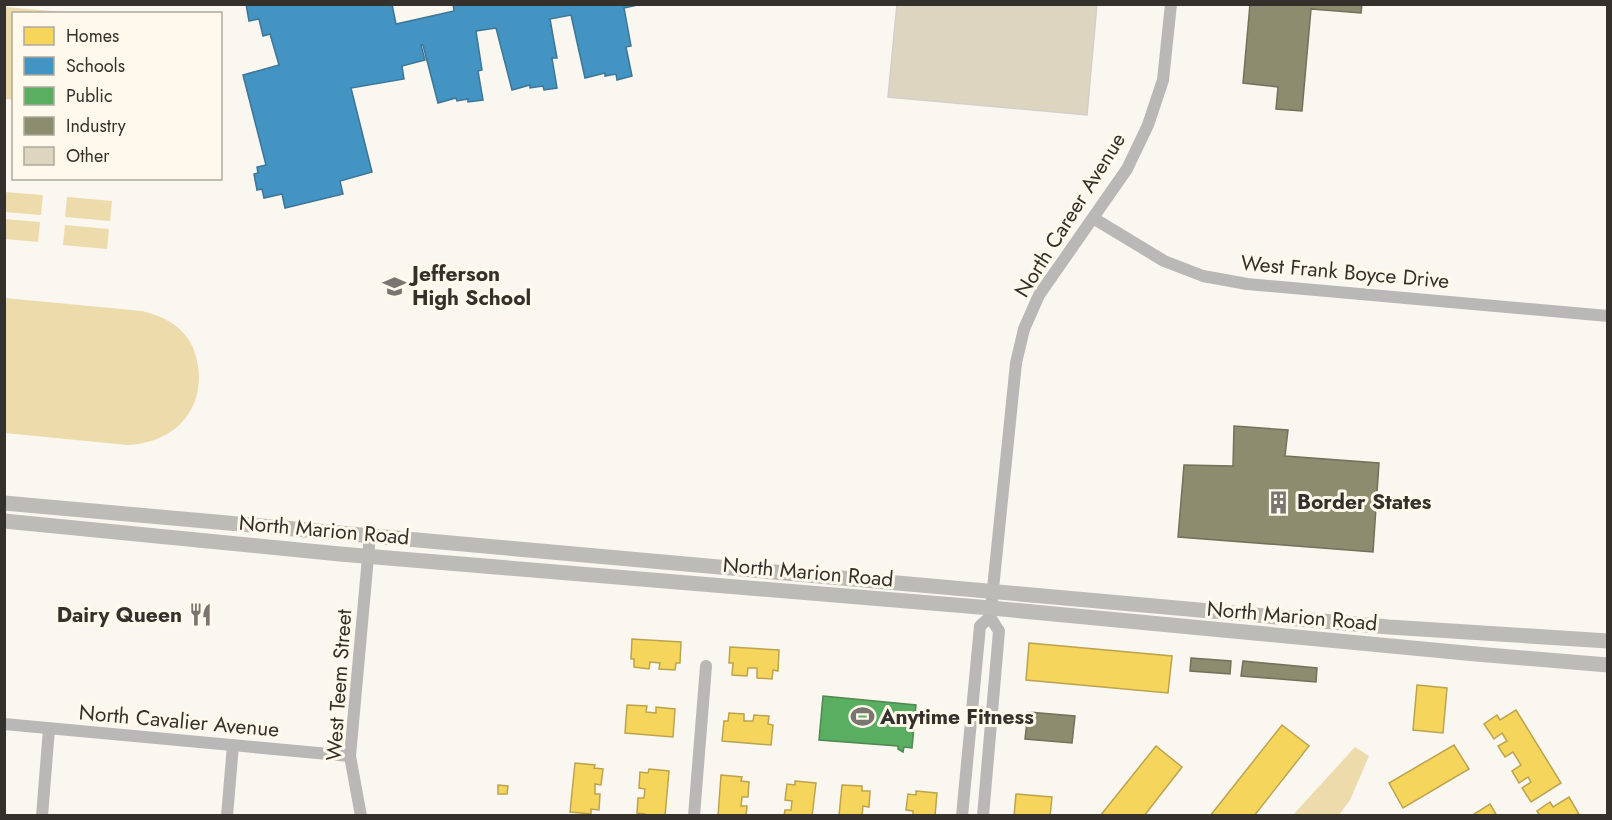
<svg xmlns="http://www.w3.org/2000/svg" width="1612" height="820" viewBox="0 0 1612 820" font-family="Jost,sans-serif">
<rect width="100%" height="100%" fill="#faf7f0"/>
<g fill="#eddbac">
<polygon points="5,7 77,13 14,14 13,100 5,99"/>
<polygon points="4,192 43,195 41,215 5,212"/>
<polygon points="67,197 112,201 110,221 65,217"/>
<polygon points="4,219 40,222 38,242 5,239"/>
<polygon points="65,225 109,229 107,249 63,245"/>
<path d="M5,298L142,311C159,315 175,322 186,336C195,347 198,362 199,375C200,418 167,444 127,445L5,433Z"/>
<polygon points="1355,747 1369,756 1350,800 1339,815 1293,815"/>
</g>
<g fill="#f6d55c" stroke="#bca44e" stroke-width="1.5">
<polygon points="632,639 681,642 680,663 676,663 675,670 659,669 660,663 650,662 649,669 634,667 634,659 631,659"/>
<polygon points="1029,643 1172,656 1168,693 1026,680"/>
<polygon points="730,647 779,650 778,671 773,670 772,679 757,678 757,668 748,668 747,676 732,675 733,663 729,663"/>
<polygon points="1417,685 1447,688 1443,733 1413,730"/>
<polygon points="627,705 647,706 646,712 656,713 656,707 675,709 673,737 625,733"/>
<polygon points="1516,710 1561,783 1531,802 1522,788 1531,782 1528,777 1519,783 1512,771 1521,765 1513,752 1505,757 1498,746 1507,741 1502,733 1494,739 1484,724 1497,715 1500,720"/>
<polygon points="729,713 744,714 744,721 753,721 754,715 769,716 768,724 773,725 771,745 722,741 724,721 728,721"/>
<polygon points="1282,725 1309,746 1254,816 1210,816"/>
<polygon points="1454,745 1469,769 1403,808 1389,783"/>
<polygon points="1156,746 1182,767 1144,816 1100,816"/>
<polygon points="575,763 595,765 594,768 603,769 601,785 595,784 595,794 600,794 599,810 591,809 591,814 570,812"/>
<polygon points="649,769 669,771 665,816 645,816 645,814 637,813 638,798 644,798 645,789 639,788 640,772 648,773"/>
<polygon points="721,775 742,777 741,781 749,782 748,797 742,797 741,806 747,806 746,816 718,816"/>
<polygon points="795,781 816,783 812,816 784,816 785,810 791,810 792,801 785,800 787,784 795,785"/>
<polygon points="498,785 508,786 507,794 498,794"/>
<polygon points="842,785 862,786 862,791 870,791 869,807 863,806 862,816 839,816"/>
<polygon points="916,791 937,793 935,816 913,816 913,811 906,810 908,794 916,795"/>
<polygon points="1016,794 1052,797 1050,816 1014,816"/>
<polygon points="1569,797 1580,816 1540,816 1537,811 1550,802 1553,807"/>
<polygon points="1490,804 1497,816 1471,816"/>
</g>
<polygon fill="#4393c3" stroke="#3e7696" stroke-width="1.5" points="246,4 392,4 396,24 454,11 453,4 642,4 624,8 631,46 626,47 632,76 617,80 616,74 605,76 605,73 585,78 571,15 550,19 557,58 552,58 557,88 544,90 543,86 530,88 530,85 512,90 496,28 476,31 482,70 478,71 483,100 468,102 468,99 457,101 456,98 438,103 423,45 421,45 425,60 402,66 404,79 351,88 372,172 340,181 343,194 285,208 282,194 264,198 262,189 257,190 254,174 258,173 257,167 266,165 243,75 279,65 270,34 263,36 259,19 249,21"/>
<polygon fill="#5aae61" stroke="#4f8851" stroke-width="1.5" points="823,696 916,705 912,748 904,747 903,752 898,749 898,746 819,740"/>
<g fill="#8c8c6e" stroke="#72715a" stroke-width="1.5">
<polygon points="1250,4 1362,4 1361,13 1311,9 1302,111 1276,109 1278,87 1243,83"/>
<polygon points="1234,426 1288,430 1285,456 1379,463 1373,552 1178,537 1184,465 1233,466"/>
<polygon points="1191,658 1231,661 1230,674 1190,671"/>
<polygon points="1243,661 1317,668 1316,682 1241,676"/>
<polygon points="1028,712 1075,716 1072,743 1025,739"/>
</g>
<polygon fill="#ded5c0" stroke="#d2d0cb" stroke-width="1.5" points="897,4 1097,4 1087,115 888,97"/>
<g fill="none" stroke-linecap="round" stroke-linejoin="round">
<g stroke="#b9b8b6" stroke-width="12">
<polyline points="1093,218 1164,261 1203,276 1247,284 1608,316"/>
<polyline points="4,724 350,756"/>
<polyline points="42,816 49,729"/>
<polyline points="227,816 233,745"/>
<polyline points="361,816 350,756 370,535"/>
<polyline points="694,816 706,666"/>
<polyline points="962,816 980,626 990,617"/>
<polyline points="983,816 999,631 990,617 991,608 1016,363 1024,329 1039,295 1127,169 1148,125 1163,80 1171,4"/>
</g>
<g stroke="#bcbbb6" stroke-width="15">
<polyline points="4,503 1389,627 1608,641"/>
<polyline points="4,521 340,554 991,608 1476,654 1608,665"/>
</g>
</g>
<defs>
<symbol id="school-bare" viewBox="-9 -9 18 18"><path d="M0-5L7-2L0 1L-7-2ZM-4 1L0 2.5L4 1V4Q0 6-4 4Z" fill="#797671" stroke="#fff9eb" stroke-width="2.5" paint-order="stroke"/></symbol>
<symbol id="building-bare" viewBox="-9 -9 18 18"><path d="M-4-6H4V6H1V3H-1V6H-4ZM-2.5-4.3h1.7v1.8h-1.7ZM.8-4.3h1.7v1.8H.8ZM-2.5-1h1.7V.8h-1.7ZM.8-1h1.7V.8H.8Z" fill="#797671" stroke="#fff9eb" stroke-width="2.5" paint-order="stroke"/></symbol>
<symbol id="restaurant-bare" viewBox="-9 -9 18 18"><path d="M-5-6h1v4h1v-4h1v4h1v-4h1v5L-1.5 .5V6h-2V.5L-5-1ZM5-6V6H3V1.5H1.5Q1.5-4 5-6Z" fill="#797671" stroke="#fff9eb" stroke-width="2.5" paint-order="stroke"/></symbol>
<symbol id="stadium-bare" viewBox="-9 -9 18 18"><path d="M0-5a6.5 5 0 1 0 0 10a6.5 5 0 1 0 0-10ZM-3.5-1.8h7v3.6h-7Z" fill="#797671" stroke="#fff9eb" stroke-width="2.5" paint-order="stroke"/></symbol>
</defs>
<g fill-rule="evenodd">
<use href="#school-bare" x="378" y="270" width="33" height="33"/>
<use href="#building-bare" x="1262" y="486" width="33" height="33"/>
<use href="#restaurant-bare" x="184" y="598" width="33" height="33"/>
<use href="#stadium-bare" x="846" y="700" width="33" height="33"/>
</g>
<g text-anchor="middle" stroke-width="6" stroke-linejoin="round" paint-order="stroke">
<g font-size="21" fill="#34312c" stroke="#fff9eb">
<text transform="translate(1070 215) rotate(-58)" y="7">North Career Avenue</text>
<text transform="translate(1345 272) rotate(5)" y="7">West Frank Boyce Drive</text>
<text transform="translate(324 530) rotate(5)" y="7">North Marion Road</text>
<text transform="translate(808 572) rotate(5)" y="7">North Marion Road</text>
<text transform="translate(1292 616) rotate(5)" y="7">North Marion Road</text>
<text transform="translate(339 685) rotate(-86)" y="7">West Teem Street</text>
<text transform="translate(179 721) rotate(5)" y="7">North Cavalier Avenue</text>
</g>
<g font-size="21" font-weight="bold" fill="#34312c" stroke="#fff9eb" text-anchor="start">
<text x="412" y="281">Jefferson<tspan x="412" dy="24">High School</tspan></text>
<text x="1297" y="509">Border States</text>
<text x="182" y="622" text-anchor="end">Dairy Queen</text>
<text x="880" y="724">Anytime Fitness</text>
</g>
</g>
<rect width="1612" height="820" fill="none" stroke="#34312c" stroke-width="12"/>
<rect x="12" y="12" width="210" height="168" fill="#fff9eb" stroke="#aea99f" stroke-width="1.5"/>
<rect x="24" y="27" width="30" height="18" fill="#f6d55c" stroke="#aea99f" stroke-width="1.5"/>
<text x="66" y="42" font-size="18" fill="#34312c">Homes</text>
<rect x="24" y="57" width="30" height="18" fill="#4393c3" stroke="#aea99f" stroke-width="1.5"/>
<text x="66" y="72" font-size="18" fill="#34312c">Schools</text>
<rect x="24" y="87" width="30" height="18" fill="#5aae61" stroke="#aea99f" stroke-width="1.5"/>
<text x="66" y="102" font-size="18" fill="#34312c">Public</text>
<rect x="24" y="117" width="30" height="18" fill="#8c8c6e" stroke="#aea99f" stroke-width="1.5"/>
<text x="66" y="132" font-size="18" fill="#34312c">Industry</text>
<rect x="24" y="147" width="30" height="18" fill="#ded5c0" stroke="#aea99f" stroke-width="1.5"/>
<text x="66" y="162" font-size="18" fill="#34312c">Other</text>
</svg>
